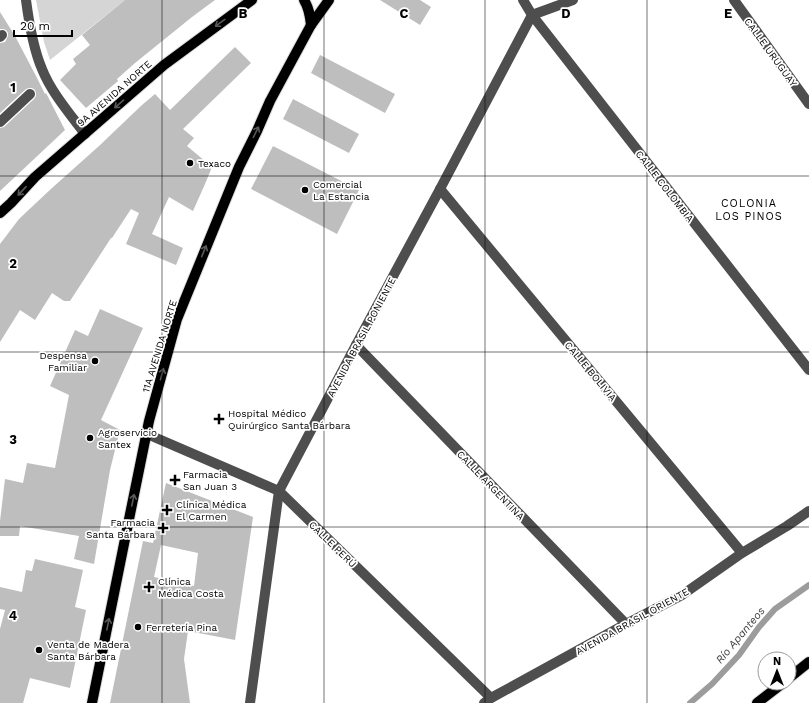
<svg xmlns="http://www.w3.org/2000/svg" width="809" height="703" viewBox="0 0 809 703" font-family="'Work Sans',sans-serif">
<rect width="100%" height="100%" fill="#fff"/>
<polygon fill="#d5d5d5" points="36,0 125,0 50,60 44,42"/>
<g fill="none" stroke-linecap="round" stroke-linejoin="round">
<polyline stroke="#9c9c9c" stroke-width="6" points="690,703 712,684 739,655 759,627 775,609 809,585"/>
</g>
<g fill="#bebebe" fill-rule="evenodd">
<polygon points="125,0 215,0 192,17 135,63 117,79 118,81 86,108 60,80 76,64 73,59 90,45 82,35"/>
<polygon points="380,0 420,0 431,7 420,25"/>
<polygon points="0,12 15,36 36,76 45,94 46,93 65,130 0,191 0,128 4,127 34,99 36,96 36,93 35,90 32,88 29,88 26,89 0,113 0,43 5,42 8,36 8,33 6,30 3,29 0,29"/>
<polygon points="235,47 251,63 183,129 194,138 187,146 212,167 205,184 193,211 169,197 152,234 183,248 176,265 126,244 139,213 131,209 112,238 111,238 70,301 64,301 52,293 35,320 20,310 0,342 0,244 19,219 52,188 99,146 142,105 155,94 170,110"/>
<polygon points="320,55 395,94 385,113 311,73"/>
<polygon points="293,99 359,134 349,153 283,119"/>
<polygon points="273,146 359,190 337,234 251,189"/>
<polygon points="100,309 143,328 101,420 120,430 110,470 94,564 74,559 79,536 20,526 19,536 0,536 0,521 5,479 23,483 27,463 55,468 69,395 50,386 75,330 88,336"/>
<path d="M166,483L253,517L235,640L188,631L184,659L190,703H110L143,541L153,543ZM161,545L198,553L194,586L154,577Z"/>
<polygon points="35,559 83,570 75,607 86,610 70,688 30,678 23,703 0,703 0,629 5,610 0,609 0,587 22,592 26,570 32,571"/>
</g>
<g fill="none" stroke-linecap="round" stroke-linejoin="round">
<defs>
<g id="major">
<path d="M304,0C309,8 310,15 311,25"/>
<polyline points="0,213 11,203 35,177 164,65 252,0"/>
<polyline points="789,678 809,662"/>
<polyline points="92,703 125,539 149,421 177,319 239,167 257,131 270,101 311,25 329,0"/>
<polyline points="757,703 783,683"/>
</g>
</defs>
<use href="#major" stroke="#dbdbdb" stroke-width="12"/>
<g stroke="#4e4e4e" stroke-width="10">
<path d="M26,0C29,23 33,48 42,69C51,92 70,114 85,134"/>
<polyline points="523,0 532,15 809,370"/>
<polyline points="734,0 809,104"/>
<polyline points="0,37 2,35"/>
<polyline points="0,122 30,94"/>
<polyline points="440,189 742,553"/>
<polyline points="356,345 626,624"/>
<polyline points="147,434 279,491 491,698"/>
<polyline points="250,703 279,491 356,345 440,189 532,15 573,0"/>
<polyline points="484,703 491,698 626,624 682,595 742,553 787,526 809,511"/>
</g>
<use href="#major" stroke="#000" stroke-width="10"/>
</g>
<defs><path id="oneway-shaft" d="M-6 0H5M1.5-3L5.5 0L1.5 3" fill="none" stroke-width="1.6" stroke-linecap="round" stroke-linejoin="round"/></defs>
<g stroke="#595959">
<use href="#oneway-shaft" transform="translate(220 23) rotate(144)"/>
<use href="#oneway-shaft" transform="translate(119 104) rotate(139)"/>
<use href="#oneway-shaft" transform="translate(256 132) rotate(-64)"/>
<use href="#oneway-shaft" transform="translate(22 191) rotate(133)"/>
<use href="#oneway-shaft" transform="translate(204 251) rotate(-68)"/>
<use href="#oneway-shaft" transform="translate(162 374) rotate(-75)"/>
<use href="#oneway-shaft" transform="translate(133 500) rotate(-78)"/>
<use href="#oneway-shaft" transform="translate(108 624) rotate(-79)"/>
</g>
<path fill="none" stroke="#000" stroke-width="1" stroke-opacity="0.55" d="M162,0V703M324,0V703M485,0V703M647,0V703M0,176H809M0,352H809M0,527H809"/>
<g fill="#000" stroke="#fff" stroke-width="1.5">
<circle cx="190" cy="163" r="4"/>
<circle cx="305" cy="190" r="4"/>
<circle cx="95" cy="361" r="4"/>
<path d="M217 413h4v4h4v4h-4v4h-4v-4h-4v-4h4z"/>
<circle cx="90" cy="438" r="4"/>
<path d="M173 474h4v4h4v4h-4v4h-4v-4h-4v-4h4z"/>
<path d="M165 504h4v4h4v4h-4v4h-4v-4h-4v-4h4z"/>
<path d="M161 522h4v4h4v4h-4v4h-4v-4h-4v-4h4z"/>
<path d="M147 581h4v4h4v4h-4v4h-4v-4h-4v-4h4z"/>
<circle cx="138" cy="627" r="4"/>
<circle cx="39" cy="650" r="4"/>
</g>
<g text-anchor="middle" stroke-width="3.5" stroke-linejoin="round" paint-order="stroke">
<g font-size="10" fill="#000" stroke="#fff">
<text transform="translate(771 52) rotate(54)" y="4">CALLE URUGUAY</text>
<text transform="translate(114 93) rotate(-41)" y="4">9A AVENIDA NORTE</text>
<text transform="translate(665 186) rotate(52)" y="4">CALLE COLOMBIA</text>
<text transform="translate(361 337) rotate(-62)" y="4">AVENIDA BRASIL PONIENTE</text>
<text transform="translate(159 346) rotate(-73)" y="4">11A AVENIDA NORTE</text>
<text transform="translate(591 371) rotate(50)" y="4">CALLE BOLIVIA</text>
<text transform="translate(491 485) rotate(46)" y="4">CALLE ARGENTINA</text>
<text transform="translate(333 544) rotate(44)" y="4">CALLE PERÚ</text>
<text transform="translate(632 621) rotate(-29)" y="4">AVENIDA BRASIL ORIENTE</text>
</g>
<g font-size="10" fill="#000" stroke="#fff" text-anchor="start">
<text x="198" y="167">Texaco</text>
<text x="313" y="188">Comercial<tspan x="313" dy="12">La Estancia</tspan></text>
<text x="87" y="359" text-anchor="end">Despensa<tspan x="87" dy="12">Familiar</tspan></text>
<text x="228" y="417">Hospital Médico<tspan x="228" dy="12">Quirúrgico Santa Bárbara</tspan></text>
<text x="98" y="436">Agroservicio<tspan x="98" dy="12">Santex</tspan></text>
<text x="183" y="478">Farmacia<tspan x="183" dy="12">San Juan 3</tspan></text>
<text x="176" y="508">Clínica Médica<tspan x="176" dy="12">El Carmen</tspan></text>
<text x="155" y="526" text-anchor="end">Farmacia<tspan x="155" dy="12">Santa Bárbara</tspan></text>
<text x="158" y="585">Clínica<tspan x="158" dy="12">Médica Costa</tspan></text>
<text x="146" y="631">Ferretería Pina</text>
<text x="47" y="648">Venta de Madera<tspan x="47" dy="12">Santa Bárbara</tspan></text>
</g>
<g font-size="11" letter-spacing="1" fill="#000" stroke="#fff">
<text x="749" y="207">COLONIA<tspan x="749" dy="13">LOS PINOS</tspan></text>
</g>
<g font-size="11" font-style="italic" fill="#3d3d3d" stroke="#fff">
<text transform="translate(740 635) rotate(-50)" y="4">Río Apanteos</text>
</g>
</g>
<g font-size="13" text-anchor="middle" font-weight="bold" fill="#000" stroke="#fff" stroke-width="3.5" stroke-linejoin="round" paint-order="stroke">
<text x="243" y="18">B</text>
<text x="404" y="18">C</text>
<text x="566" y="18">D</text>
<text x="728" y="18">E</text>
<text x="13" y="92">1</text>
<text x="13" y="268">2</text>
<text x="13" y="444">3</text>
<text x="13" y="620">4</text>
</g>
<g transform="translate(777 671)"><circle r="19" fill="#ffffff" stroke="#999999"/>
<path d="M0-3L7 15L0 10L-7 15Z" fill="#000000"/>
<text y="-6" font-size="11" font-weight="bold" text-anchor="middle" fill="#000000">N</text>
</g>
<path d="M14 30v6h58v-6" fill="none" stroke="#000000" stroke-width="2"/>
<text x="20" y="30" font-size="12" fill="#000000" stroke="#ffffff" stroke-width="3" paint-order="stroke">20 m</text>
</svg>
